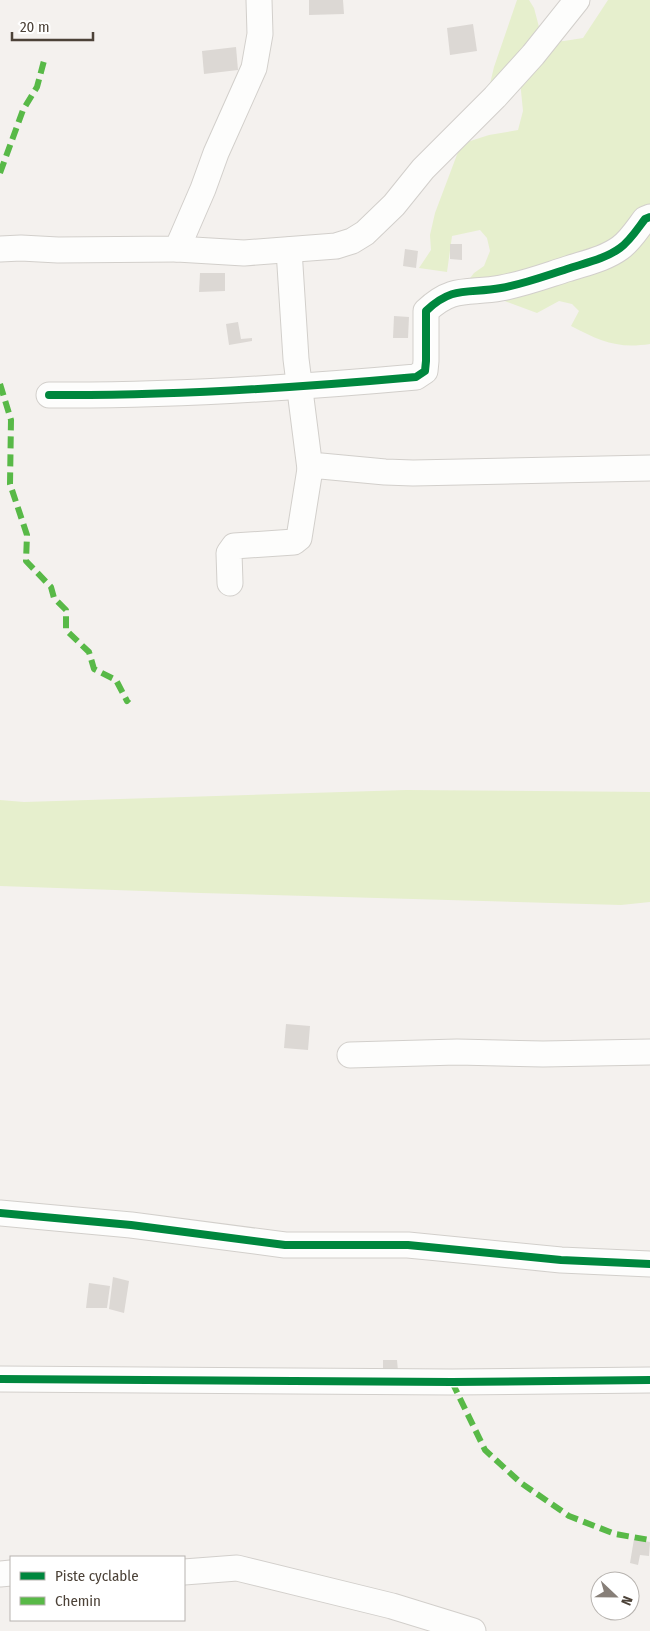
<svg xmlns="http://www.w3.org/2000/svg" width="650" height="1631" viewBox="0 0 650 1631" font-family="'Fira Sans Condensed',sans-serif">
<rect width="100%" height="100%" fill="#f4f1ee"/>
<g fill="#e6efcd">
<path d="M517,0H529L534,8L543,42L564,41L583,38L608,0H650V344C617,349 600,341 571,326L579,311L572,304L559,301L537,313L464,286L474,273L484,266L490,251L487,238L480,230L452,236L447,272L419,268L431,250L430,235L435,213L461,144L489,135L518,130L523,111L520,81L489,88L494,67Z"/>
<polygon points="406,790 650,792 650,902 621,905 201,893 0,886 0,800 24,802"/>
</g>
<g fill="#dcd8d4">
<polygon points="309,0 343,0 344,14 309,15"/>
<polygon points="473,24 477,51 450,55 447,28"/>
<polygon points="236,47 238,70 204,74 202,51"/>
<polygon points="450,244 462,244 462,260 450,259"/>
<polygon points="405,249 418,251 416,268 403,266"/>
<polygon points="200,273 225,273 225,291 199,292"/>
<polygon points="394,316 409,317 408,338 393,338"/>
<polygon points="238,322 241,339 252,338 252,341 229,345 226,324"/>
<polygon points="286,1024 310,1026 308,1050 284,1048"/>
<polygon points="113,1277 129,1281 124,1313 109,1309"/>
<polygon points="89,1283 110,1286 107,1308 86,1308"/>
<polygon points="383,1360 397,1360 398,1371 383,1371"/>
<polygon points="634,1539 650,1542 649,1556 640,1555 638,1565 630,1563"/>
</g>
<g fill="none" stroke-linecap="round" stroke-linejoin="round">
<defs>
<g id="street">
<polyline points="0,249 21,248 58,250 177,249 203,189 216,153 254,68 260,34 259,0"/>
<polyline points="177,249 244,253 336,246 352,241 365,233 394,205 423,169 495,97 533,55 577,0"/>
<path d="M49,395C171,396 294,388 416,377L425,371L426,361V311C453,285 469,294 501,288C524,284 545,276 567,269C585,263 605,259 620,248C630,241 638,228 645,219L650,217"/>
<polyline points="310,469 321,466 385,472 413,473 650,468"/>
<polyline points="230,583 229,553 234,546 294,542 299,538 310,469 296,359 289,250"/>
<polyline points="350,1055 457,1052 543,1054 650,1052"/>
<polyline points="0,1213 131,1225 285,1245 408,1245 561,1260 650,1264"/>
<polyline points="0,1379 452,1382 650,1380"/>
<polyline points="184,1572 237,1568 392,1606 473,1631"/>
<polyline points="0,1574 11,1573"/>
</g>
</defs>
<use href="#street" stroke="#d2cfcb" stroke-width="27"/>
<use href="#street" stroke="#fdfdfc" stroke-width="25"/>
<g stroke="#58b947" stroke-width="6" stroke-dasharray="12 6" stroke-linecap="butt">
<polyline points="0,173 23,110 37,87 45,57"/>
<polyline points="0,384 11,420 10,484 27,535 26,561 51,587 54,598 66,610 66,630 89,652 94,669 116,680 127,701 129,699"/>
<polyline points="452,1382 485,1450 521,1483 569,1516 615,1534 650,1540"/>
</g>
<defs>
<g id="cycleway">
<path d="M49,395C171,396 294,388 416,377L425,371L426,361V311C453,285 469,294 501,288C524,284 545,276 567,269C585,263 605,259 620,248C630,241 638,228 645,219L650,217"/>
<polyline points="0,1213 131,1225 285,1245 408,1245 561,1260 650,1264"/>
<polyline points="0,1379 452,1382 650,1380"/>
</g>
</defs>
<use href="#cycleway" stroke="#fff" stroke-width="11"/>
<use href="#cycleway" stroke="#00873e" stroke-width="8"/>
</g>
<rect x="10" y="1556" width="175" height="65" fill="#ffffff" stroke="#b7b3af"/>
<rect x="20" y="1572" width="25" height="8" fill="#00873e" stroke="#b7b3af"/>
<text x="55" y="1581" font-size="15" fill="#4c4238">Piste cyclable</text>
<rect x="20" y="1597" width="25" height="8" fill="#58b947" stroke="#b7b3af"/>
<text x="55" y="1606" font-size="15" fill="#4c4238">Chemin</text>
<g transform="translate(615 1596) rotate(112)"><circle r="24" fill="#ffffff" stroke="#b7b3af"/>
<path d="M0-4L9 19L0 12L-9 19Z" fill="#877f78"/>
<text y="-8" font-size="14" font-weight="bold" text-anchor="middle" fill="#4c4238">N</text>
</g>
<path d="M12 32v8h81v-8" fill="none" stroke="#4c4238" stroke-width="2.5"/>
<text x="20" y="32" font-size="15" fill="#4c4238" stroke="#ffffff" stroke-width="4" paint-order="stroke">20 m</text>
</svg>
